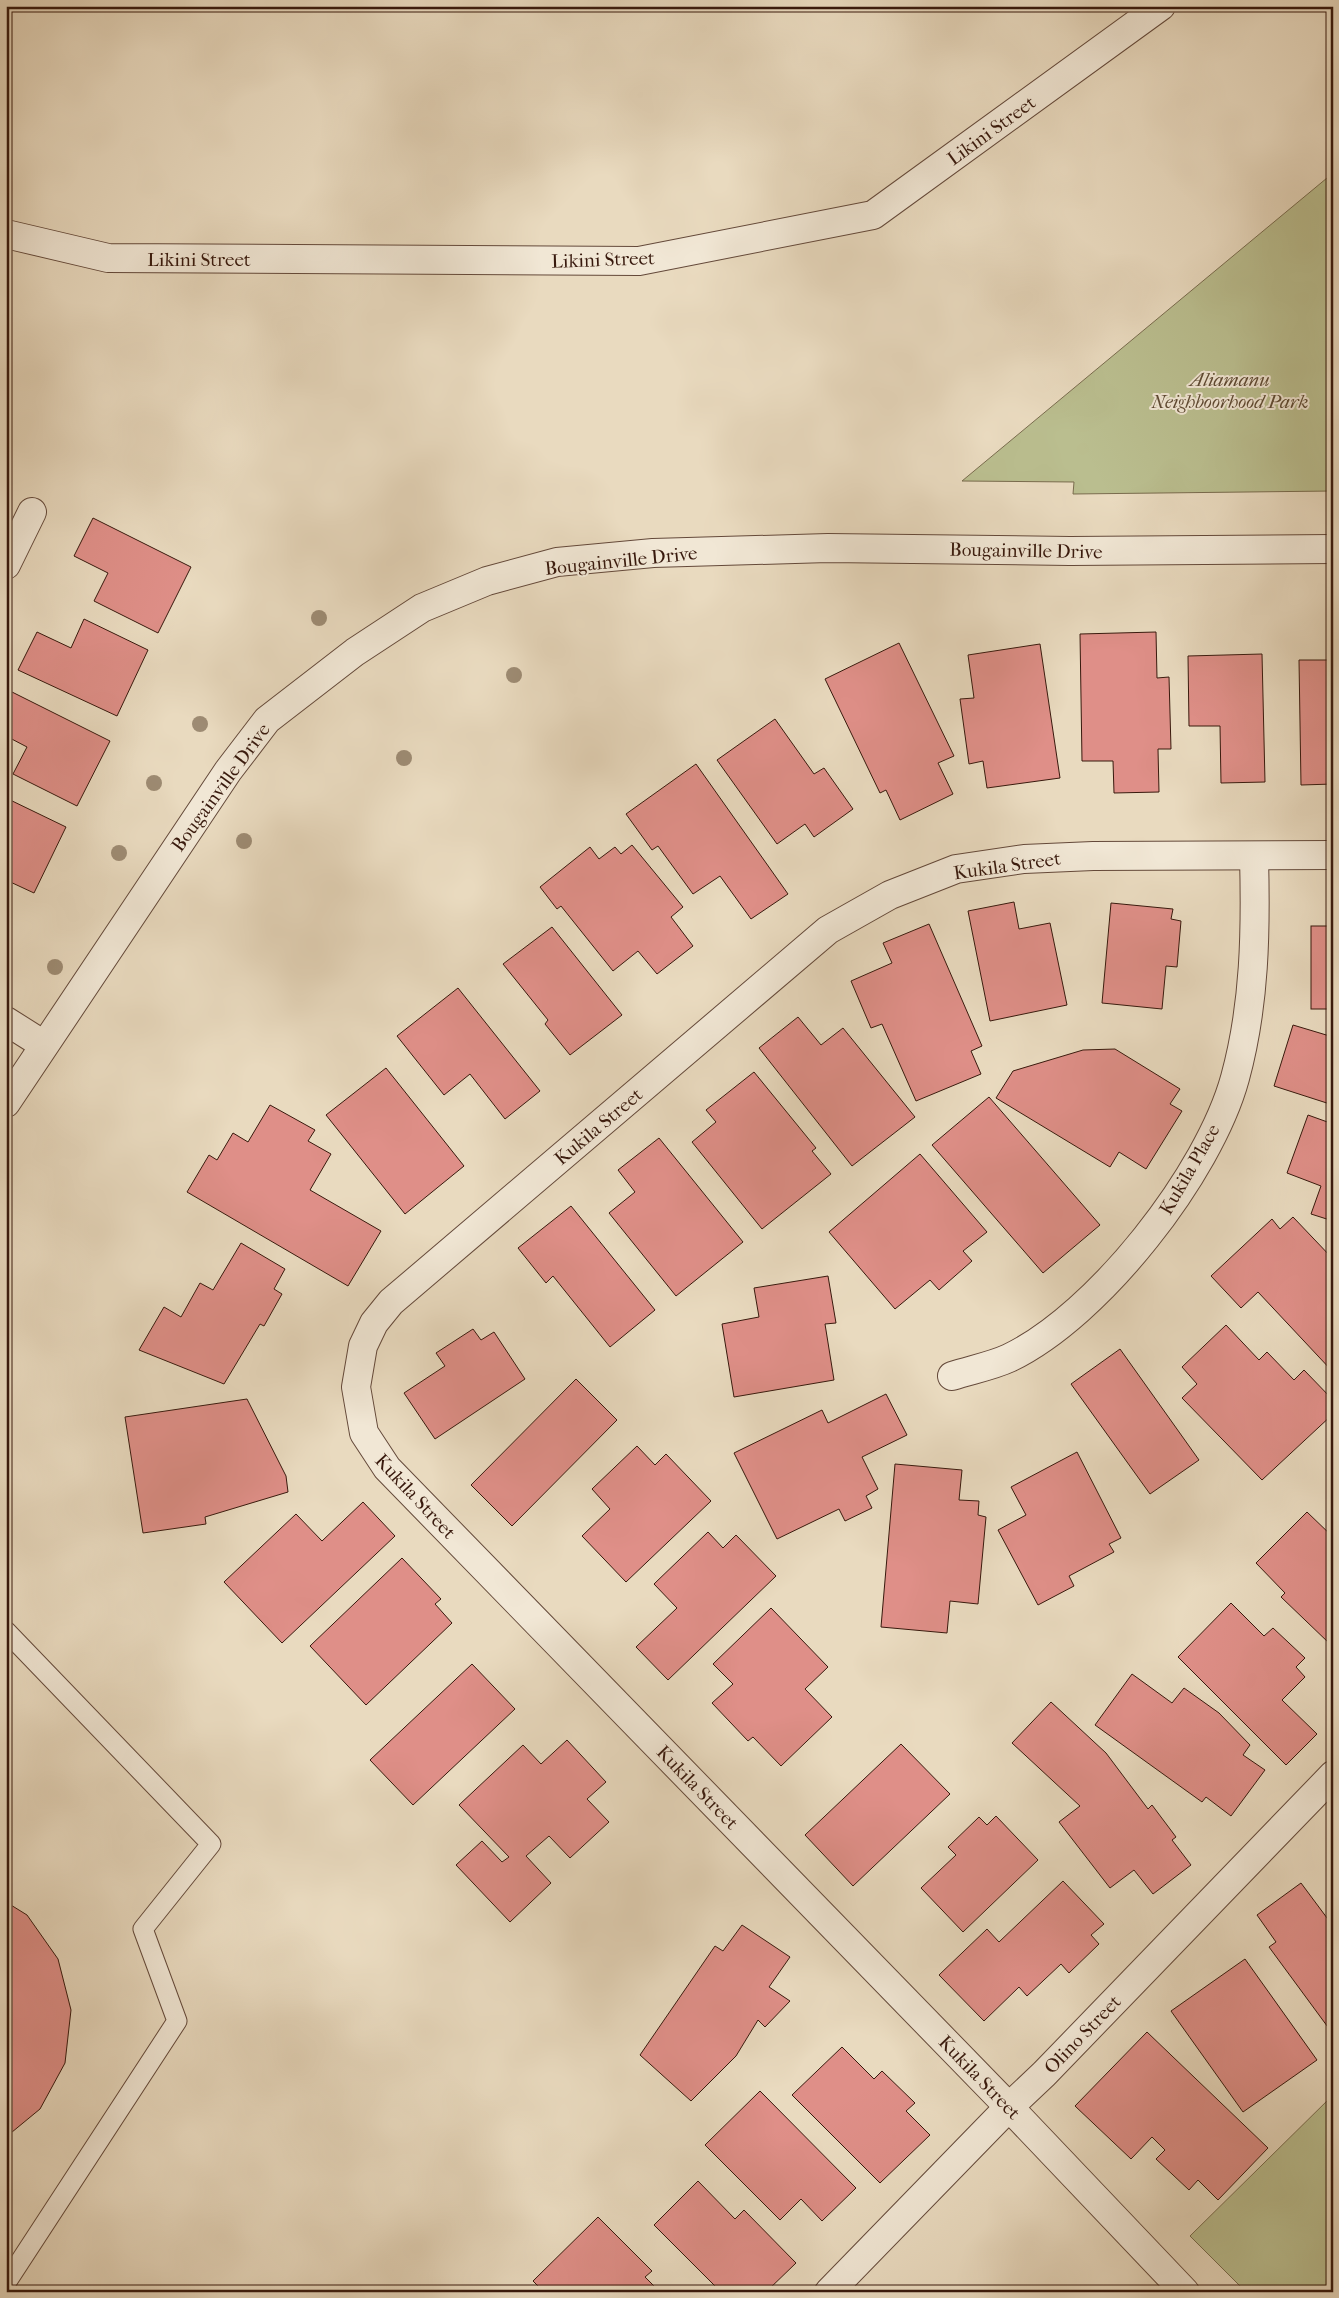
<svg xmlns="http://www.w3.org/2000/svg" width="1339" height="2298" viewBox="0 0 1339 2298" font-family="'IM FELL French Canon',serif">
<rect width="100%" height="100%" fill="#e9dabf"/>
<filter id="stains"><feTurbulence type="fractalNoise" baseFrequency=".004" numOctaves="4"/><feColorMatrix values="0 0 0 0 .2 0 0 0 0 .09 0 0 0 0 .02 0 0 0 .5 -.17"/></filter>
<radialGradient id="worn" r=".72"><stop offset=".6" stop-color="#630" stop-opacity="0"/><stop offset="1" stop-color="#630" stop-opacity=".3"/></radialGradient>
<g fill="#babe8f" stroke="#796c4e">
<polygon points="1333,173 1333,491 1073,494 1074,482 962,481"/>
<polygon points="1333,2095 1333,2292 1246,2292 1190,2236"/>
</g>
<g fill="#df8f88" stroke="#38190d">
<polygon points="93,518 191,567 158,633 94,601 108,573 74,556"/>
<polygon points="84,619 148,650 117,716 18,670 37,632 71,648"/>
<polygon points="1156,632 1157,678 1169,677 1171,749 1158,749 1159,792 1114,793 1113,761 1082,761 1080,634"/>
<polygon points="899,643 954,756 938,763 953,794 900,820 886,790 880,793 825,679"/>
<polygon points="1040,644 1060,778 987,788 983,761 969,764 960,699 974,698 968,655"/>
<polygon points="1262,654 1265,782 1221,783 1220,726 1189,726 1188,656"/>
<polygon points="1299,660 1333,660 1333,784 1301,785"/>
<polygon points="12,692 110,741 77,806 13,774 27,747 6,736 6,704"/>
<polygon points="775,719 814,774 824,768 853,809 814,837 805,824 777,844 717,760"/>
<polygon points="696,764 788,894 751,919 720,876 693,894 658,846 652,850 626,814"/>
<polygon points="6,798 66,827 34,893 6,880"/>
<polygon points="632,845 683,907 671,917 693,946 657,974 638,951 613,971 561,906 557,909 540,887 590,847 599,859 615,847 621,854"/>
<polygon points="1014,902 1019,929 1050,923 1067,1005 990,1021 968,911"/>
<polygon points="1111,903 1173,909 1171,919 1181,921 1177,967 1166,966 1162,1009 1102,1003"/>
<polygon points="929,924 982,1046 971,1051 981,1074 916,1101 882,1024 871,1028 851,981 892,963 883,943"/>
<rect x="1311" y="926" width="22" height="83"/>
<polygon points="552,927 622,1015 570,1055 545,1024 548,1020 503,964"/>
<polygon points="458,988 540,1091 505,1119 470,1074 444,1095 397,1036"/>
<polygon points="798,1017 821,1045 843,1028 915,1117 852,1166 759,1048"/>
<polygon points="1293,1025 1333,1037 1333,1105 1274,1086"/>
<polygon points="1115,1049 1180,1089 1170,1104 1182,1111 1146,1169 1119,1152 1110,1167 996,1098 1013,1071 1083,1050"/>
<polygon points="386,1068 464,1166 405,1214 326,1115"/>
<polygon points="754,1072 816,1148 812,1151 831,1174 762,1229 692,1142 716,1122 706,1110"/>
<polygon points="989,1097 1100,1225 1043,1273 932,1145"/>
<polygon points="270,1105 315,1130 308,1141 331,1154 310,1190 381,1231 348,1286 187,1192 209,1155 217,1160 233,1133 248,1142"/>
<polygon points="1308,1115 1333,1124 1333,1221 1311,1214 1321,1186 1287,1173"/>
<polygon points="659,1138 743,1242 676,1296 609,1213 635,1192 618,1170"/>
<polygon points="920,1154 987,1232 963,1251 972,1261 939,1290 930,1280 895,1309 829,1232"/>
<polygon points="571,1206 655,1310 610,1347 553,1276 546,1283 518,1248"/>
<polygon points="1293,1217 1333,1259 1331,1282 1333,1284 1333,1372 1258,1292 1241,1308 1211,1276 1272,1219 1280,1229"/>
<polygon points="241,1243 285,1269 274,1289 282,1294 264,1326 260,1324 224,1384 139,1350 164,1307 181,1317 200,1283 213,1290"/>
<polygon points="828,1276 836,1323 825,1324 834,1380 734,1397 722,1324 759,1317 754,1288"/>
<polygon points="1226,1325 1259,1360 1267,1352 1294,1380 1304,1370 1333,1400 1333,1414 1262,1480 1182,1398 1197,1384 1182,1367"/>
<polygon points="473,1329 481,1340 494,1332 525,1379 435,1439 404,1393 445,1366 436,1353"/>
<polygon points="1120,1349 1199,1460 1150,1494 1071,1384"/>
<polygon points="576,1379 617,1420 512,1526 471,1485"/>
<polygon points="886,1394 907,1435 862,1457 878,1489 866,1496 872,1508 845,1521 839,1509 777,1539 734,1453 822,1410 828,1423"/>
<polygon points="247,1399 286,1476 288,1492 205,1517 206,1524 143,1533 125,1417"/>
<polygon points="637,1446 655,1465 666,1454 711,1501 626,1582 582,1536 610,1509 592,1489"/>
<polygon points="1077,1452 1121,1538 1109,1544 1114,1552 1069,1576 1074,1586 1038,1605 998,1530 1026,1515 1011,1487"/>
<polygon points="895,1464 962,1470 959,1500 979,1501 978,1515 986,1517 978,1604 950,1601 947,1633 881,1627"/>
<polygon points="363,1502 395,1536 282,1643 224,1582 296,1514 322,1541"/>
<polygon points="1307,1512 1333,1537 1333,1641 1330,1644 1281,1597 1285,1593 1256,1563"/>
<polygon points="708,1532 723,1548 736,1535 776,1576 668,1680 636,1647 677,1608 654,1584"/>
<polygon points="402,1558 441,1599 435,1604 452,1623 366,1705 310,1646"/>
<polygon points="1231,1603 1264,1636 1273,1628 1305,1658 1296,1667 1305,1677 1282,1700 1317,1734 1286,1765 1178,1657"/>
<polygon points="771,1608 828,1667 805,1689 832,1717 781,1766 753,1737 748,1741 712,1703 733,1684 713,1664"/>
<polygon points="472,1664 515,1709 413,1805 370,1760"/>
<polygon points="1132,1674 1172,1703 1184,1688 1219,1713 1250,1745 1243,1755 1265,1770 1231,1816 1206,1797 1202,1802 1095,1725"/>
<polygon points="1051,1702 1106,1753 1148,1809 1152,1805 1176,1837 1172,1840 1191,1865 1153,1894 1134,1870 1110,1888 1059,1822 1080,1806 1012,1743"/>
<polygon points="567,1740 606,1782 587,1799 609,1822 570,1858 549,1836 526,1856 551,1883 510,1922 456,1865 482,1841 502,1862 509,1857 459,1805 523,1745 541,1764"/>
<polygon points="901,1744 950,1794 853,1886 805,1835"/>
<polygon points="996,1816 1038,1860 963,1932 921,1888 956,1855 948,1847 979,1817 987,1825"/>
<polygon points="1333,1874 1333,1885 1327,1880"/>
<polygon points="1063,1881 1104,1924 1091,1935 1099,1944 1069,1973 1061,1964 1027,1996 1019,1987 984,2021 939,1975 987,1929 999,1942"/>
<polygon points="1301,1883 1333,1926 1333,2034 1269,1947 1276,1942 1257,1915"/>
<polygon points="6,1902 27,1915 58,1959 71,2010 65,2063 40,2109 6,2137"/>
<polygon points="742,1925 790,1957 769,1987 790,2001 765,2027 758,2020 736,2056 691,2101 640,2055 715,1946 723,1951"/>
<polygon points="1245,1959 1317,2060 1243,2112 1171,2011"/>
<polygon points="1147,2032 1268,2148 1218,2200 1198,2180 1189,2190 1156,2159 1165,2150 1152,2137 1131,2159 1075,2106"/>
<polygon points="842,2047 874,2079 882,2071 915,2103 906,2111 930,2135 880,2183 792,2095"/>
<polygon points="760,2091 856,2188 822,2221 801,2199 780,2220 705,2145"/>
<polygon points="698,2181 735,2219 744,2210 796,2263 766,2292 721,2292 654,2225"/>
<polygon points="598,2217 652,2271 645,2277 660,2292 607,2292 604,2289 601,2292 544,2292 533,2281"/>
</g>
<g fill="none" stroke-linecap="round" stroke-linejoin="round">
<defs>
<polyline id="service" points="6,1631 211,1844 143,1929 177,2021 6,2283"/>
<g id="minor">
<polyline points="6,234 108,258 639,261 873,215 1161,6"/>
<polyline points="6,565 32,512"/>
<polyline points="6,1021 44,1045"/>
<path d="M952,1376C970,1370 992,1366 1009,1358C1099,1315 1209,1173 1235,1078C1255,1005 1256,931 1254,856"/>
<polyline points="829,2292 1009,2107 1044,2074 1333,1775"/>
<polyline points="1185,2292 1009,2107 387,1468 364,1433 356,1387 363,1346 374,1323 391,1302 828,930 890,895 956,869 1024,859 1093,856 1333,855"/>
</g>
<polyline id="tertiary" points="6,1103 228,771 267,720 355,652 422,608 487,581 557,562 653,553 828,548 1070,551 1333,549"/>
</defs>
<use href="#service" stroke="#64493a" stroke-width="21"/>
<use href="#minor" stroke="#64493a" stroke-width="30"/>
<use href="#tertiary" stroke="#64493a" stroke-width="30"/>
<use href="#service" stroke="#f1e7d5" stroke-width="19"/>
<use href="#minor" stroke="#f1e7d5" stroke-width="28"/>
<use href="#tertiary" stroke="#f1e7d5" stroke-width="28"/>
</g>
<g fill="#9d8b73">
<circle cx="319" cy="618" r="8"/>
<circle cx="514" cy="675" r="8"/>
<circle cx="200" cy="724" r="8"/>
<circle cx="404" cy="758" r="8"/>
<circle cx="154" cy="783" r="8"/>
<circle cx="244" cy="841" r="8"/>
<circle cx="119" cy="853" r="8"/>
<circle cx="55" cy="967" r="8"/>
</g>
<g text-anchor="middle" stroke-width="4" stroke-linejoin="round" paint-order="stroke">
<g font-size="19" fill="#38190d" stroke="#f1e7d5">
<text transform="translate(991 130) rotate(-36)" y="7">Likini Street</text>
<text x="199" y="266">Likini Street</text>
<text transform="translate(603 259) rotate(-2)" y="7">Likini Street</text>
<text transform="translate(1026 550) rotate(1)" y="7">Bougainville Drive</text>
<text transform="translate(621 560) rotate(-6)" y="7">Bougainville Drive</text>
<text transform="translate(220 787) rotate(-54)" y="7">Bougainville Drive</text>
<text transform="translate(1007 865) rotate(-8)" y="7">Kukila Street</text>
<text transform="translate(598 1126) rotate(-40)" y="7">Kukila Street</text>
<text transform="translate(1189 1169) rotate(-60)" y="7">Kukila Place</text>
<text transform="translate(416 1496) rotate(47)" y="7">Kukila Street</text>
<text transform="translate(698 1787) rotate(46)" y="7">Kukila Street</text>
<text transform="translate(1082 2034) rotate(-46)" y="7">Olino Street</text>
<text transform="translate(980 2077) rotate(46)" y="7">Kukila Street</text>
</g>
<g font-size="19" font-style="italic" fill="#5f4b34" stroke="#f1e7d5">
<text x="1230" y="386">Aliamanu<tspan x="1230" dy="22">Neighboorhood Park</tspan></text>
</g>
</g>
<rect width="1339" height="2298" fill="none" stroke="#e9dabf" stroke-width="25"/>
<rect x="8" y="8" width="1324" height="2283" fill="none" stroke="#38190d" stroke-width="2.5"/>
<rect x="12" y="12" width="1314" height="2273" fill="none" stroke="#38190d"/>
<rect width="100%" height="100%" filter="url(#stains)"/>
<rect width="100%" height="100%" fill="url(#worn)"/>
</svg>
